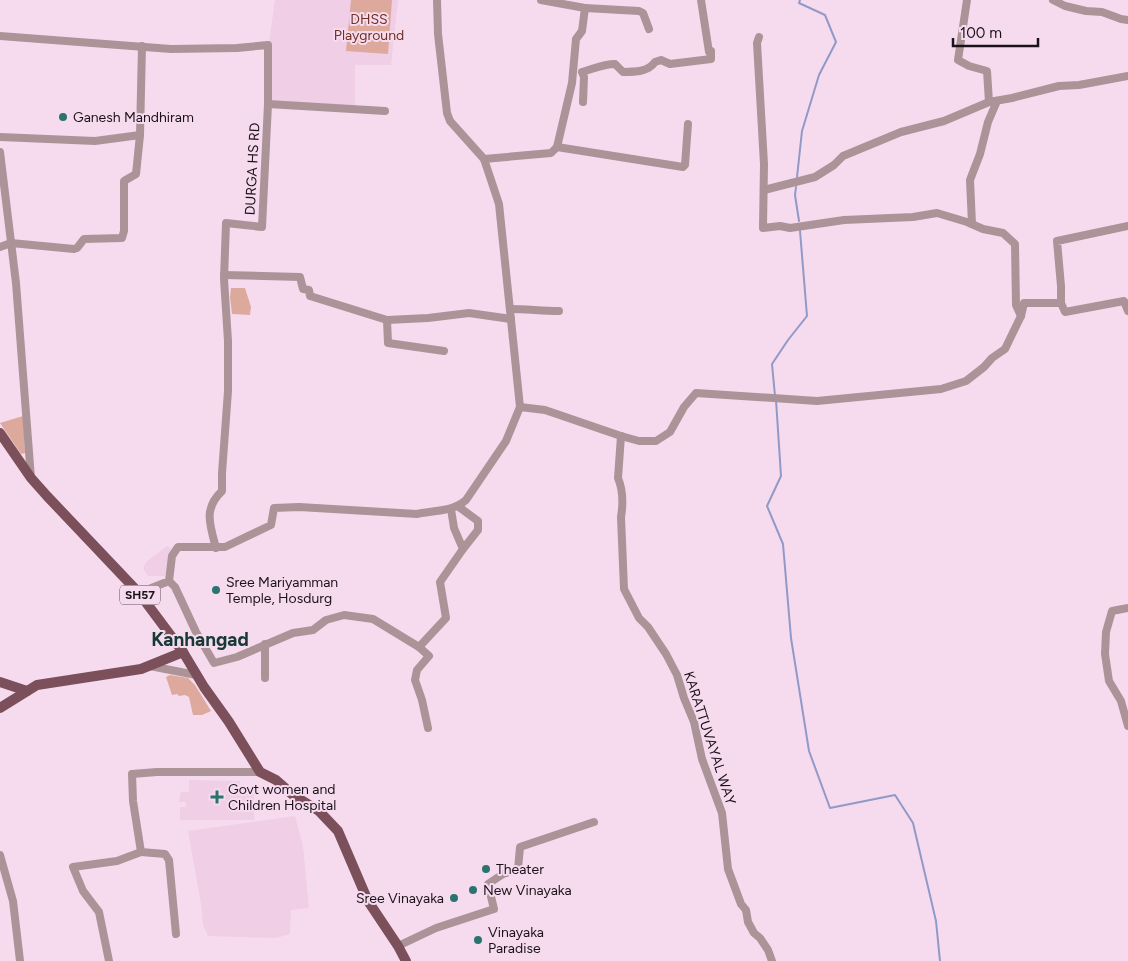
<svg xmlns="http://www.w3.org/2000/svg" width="1128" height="961" viewBox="0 0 1128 961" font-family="Figtree,sans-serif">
<rect width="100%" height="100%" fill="#f6dbef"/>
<g fill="#efcee6">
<polygon points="275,0 398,0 391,65 355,65 355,112 265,106 269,43"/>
<polygon points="167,546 171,549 165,576 148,576 143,568 146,562"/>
<polygon points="189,780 240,781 239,791 254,791 254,820 180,820 180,807 186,807 186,802 179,802 181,792 189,792"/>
<polygon points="295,816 303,846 309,908 291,910 290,934 276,938 208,936 203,925 201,904 188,831"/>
</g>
<g fill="#dda99d">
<polygon points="351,0 392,0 388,54 346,51"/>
<polygon points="231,288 245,288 251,307 250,315 232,314 230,297"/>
<polygon points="23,416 25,453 21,454 0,423"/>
<polygon points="170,675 188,678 195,685 211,711 202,715 193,715 189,697 185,695 179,696 177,694 172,695 166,677"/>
</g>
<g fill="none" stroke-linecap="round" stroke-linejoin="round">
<g stroke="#9199c7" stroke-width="2">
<polyline points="797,177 802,131 819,75 836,42 825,15 799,3 800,0"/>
<polyline points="796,187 795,195 799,221"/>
<polyline points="775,396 772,364 788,340 807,316 800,231"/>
<polyline points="776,400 781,476 767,506 783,544 791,638 809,751 830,808 895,795 913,823 936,921 940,961"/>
</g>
<g stroke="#ac9398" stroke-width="8">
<polyline points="437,0 438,34 447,113 450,121 484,159 499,204 520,407"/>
<polyline points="967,0 958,60 969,66 987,71 989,102"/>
<polyline points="1053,0 1065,6 1086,11 1102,12 1121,19 1128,20"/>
<polyline points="585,8 639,11 643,13 649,29"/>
<path d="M0,36L171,49L237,48L268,45V104L262,227L226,223L224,279L228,341V391L222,473V491C203,509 210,525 216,548"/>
<polyline points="759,37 757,43 764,164 763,228 780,226 790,228 844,220 913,217 937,213 967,222 983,229 1003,233 1015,244 1016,305 1021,316"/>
<path d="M583,102L584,77L582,72C593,69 603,64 615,64L623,72C635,72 648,72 655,62L661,60L670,64L711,59V51L709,52L701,0"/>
<polyline points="268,104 385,111"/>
<polyline points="0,137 95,141 140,135"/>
<polyline points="557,147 683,167 685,165 688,124"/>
<polyline points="0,152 16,283 31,478"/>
<polyline points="484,159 551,153 557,147 572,83 576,39 582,31 585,8 541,0"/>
<polyline points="764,190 815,177 834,165 843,156 901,132 944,121 989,102 1012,98 1059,86 1079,85 1128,76"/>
<polyline points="972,224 970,180 980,154 988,122 997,101"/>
<polyline points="0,247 11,243 74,249 77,248 84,239 122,238 124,231 124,181 136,174 140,135 142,46"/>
<polyline points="224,275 300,277 303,289 309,290 310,296 387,320 428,318 469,313 511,319"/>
<polyline points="1061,303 1065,312 1124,301 1128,311"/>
<path d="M510,309C527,309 542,311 559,311"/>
<polyline points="387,320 388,343 444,351"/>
<path d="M621,436L618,478C623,490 623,505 621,517L624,589L639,618L648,627L666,654L677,675L684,698L694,722L702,759L722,813L728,869L741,904L746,910L748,922L754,933L760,938L768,950L772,961"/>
<polyline points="459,507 478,521 478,530 463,549"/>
<polyline points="169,581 175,587 196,632 214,663 237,657 293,633 313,630 326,620 344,615 373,619 419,647 429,656 417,670 415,680 422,700 428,728"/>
<path d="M139,593L169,581L172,556L178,547H225L271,525L274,508L299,507L417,514C434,510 453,512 466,500L506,441L520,407L545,410L621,436L639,441H656L670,432L684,407L696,393L817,401L941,389L966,381L984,367L992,358L1005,349L1021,316L1024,303H1061V286L1057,241L1128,226"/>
<polyline points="1128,608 1112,611 1106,632 1105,654 1109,681 1121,701 1128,726"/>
<polyline points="265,644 265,678"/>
<polyline points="419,647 446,618 440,582 463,549 454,528 451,509"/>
<polyline points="150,666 196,675"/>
<polyline points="141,852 165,854 169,860 176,934"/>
<polyline points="0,855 13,901 20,961"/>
<polyline points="398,946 436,928 494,909 488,884 503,874 518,869 520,847 594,822"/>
<polyline points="109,961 99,912 83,891 73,867 117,861 141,852 133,801 132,774 157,772 260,772"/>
</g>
<g stroke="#7b505a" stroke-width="10">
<polyline points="0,433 31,478 47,496 139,593 183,652 204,687 229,722 260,772 276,780 293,795 319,811 338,831 368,901 398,946 406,961"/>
<polyline points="0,682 27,691"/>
<polyline points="0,708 37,685 141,669 183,652"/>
</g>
</g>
<g fill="#2a736f" stroke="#f6dbef" stroke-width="2">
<circle cx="63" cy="117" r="5"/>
<circle cx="216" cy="590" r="5"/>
<path d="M214.5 789.5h5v5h5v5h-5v5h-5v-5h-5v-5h5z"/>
<circle cx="486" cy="869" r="5"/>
<circle cx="473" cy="890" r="5"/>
<circle cx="454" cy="898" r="5"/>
<circle cx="478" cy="940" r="5"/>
</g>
<g text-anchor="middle" stroke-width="4" stroke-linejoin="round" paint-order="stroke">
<rect fill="#f6dbef" stroke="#5d4e59" stroke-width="1" x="120" y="585.5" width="40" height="19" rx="4"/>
<g font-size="12" font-weight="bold" fill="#1b1219">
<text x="140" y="599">SH57</text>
</g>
<g font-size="14" fill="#722f22" stroke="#f6dbef">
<text x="369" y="24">DHSS<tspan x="369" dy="16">Playground</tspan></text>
</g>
<g font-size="14" fill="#1b1219" stroke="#f6dbef" text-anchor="start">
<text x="73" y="122">Ganesh Mandhiram</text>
<text x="226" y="587">Sree Mariyamman<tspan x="226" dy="16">Temple, Hosdurg</tspan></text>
<text x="228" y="794">Govt women and<tspan x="228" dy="16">Children Hospital</tspan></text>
<text x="496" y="874">Theater</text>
<text x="483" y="895">New Vinayaka</text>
<text x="444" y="903" text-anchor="end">Sree Vinayaka</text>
<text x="488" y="937">Vinayaka<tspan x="488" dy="16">Paradise</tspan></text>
</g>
<g font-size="14" fill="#1b1219" stroke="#f6dbef">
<text transform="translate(252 169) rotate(-87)" y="5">DURGA HS RD</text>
<text transform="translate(710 738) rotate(72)" y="5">KARATTUVAYAL WAY</text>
</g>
<g font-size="19" font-weight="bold" fill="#163936" stroke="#f6dbef">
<text x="200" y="646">Kanhangad</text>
</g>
</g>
<path d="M953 38v8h85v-8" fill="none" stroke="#1b1219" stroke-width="2.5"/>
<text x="960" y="38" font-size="15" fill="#1b1219" stroke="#f6dbef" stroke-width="4" paint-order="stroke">100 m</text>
</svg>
